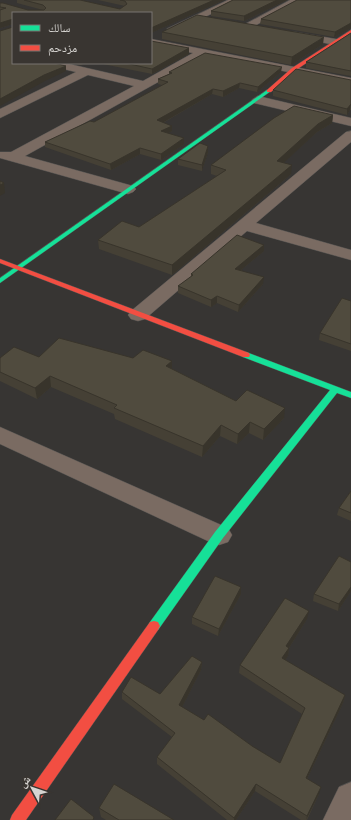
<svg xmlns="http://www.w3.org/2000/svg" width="351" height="820" viewBox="0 0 351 820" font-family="Overpass,'Noto Naskh Arabic',sans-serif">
<rect width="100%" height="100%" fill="#373533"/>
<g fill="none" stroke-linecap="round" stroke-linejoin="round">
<defs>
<g id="street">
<polygon points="228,0 240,0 176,31 168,31 167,29"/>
<polygon points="290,0 302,0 249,29 245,30 240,27"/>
<polygon points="295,32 336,39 341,42 336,45 291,37 290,35 291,33"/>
<polygon points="151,39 351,78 351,84 205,56 25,156 133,186 136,189 133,192 128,194 0,158 0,152 11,152 134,86 88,75 0,118 0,109 76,72 46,65 44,63 65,63 143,81 193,53 151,45"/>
<polygon points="258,96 351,118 351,126 254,103 252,100"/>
<polygon points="351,131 351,142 256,223 351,250 351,260 247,231 145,319 138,321 131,319 128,315 131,311 346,132"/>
<polygon points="0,427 228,528 232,535 228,542 219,545 210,542 0,444"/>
<polygon points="351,782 351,820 323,820 339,787"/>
</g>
<g id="fast">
<polygon points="267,90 271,91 0,283 0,278"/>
<polygon points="246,352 351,392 351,398 337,393 223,538 158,630 154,631 150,630 148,626 150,622 215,532 330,390 243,357 242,355"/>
</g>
<g id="jam">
<polygon points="351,30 351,33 296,70 271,92 267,92 267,90 292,68"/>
<polygon points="0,259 249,353 250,355 249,357 243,357 0,263"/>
<polygon points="154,621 158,622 160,626 158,630 26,820 10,820 12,815 150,622"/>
</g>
</defs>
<use href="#street" stroke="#535250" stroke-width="1"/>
<use href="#fast" stroke="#535250" stroke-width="1"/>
<use href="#jam" stroke="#535250" stroke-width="1"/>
<use href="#street" fill="#7a6b62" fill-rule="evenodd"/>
<use href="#fast" fill="#16e098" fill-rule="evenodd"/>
<use href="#jam" fill="#f24e42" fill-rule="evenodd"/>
</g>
<g fill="#454035">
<polygon points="17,0 80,0 120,9 125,6 98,0 224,0 151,33 151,13 13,13 13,24 0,28 0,3 28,10 43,10 17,3"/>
<polygon points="233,0 287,0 244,21 211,16 211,11"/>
<polygon points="351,0 351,28 334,37 260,24 261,19"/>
<polygon points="162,32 323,44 291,65 162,39"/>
<polygon points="351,33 351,76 306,68 306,62"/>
<polygon points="189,48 189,54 152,74 98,63 151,63"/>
<polygon points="72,63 85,63 81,65"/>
<polygon points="169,72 281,72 257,92 239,88 223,97 212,94 163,123 172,131 168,133 184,144 161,160 140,154 111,170 45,147 45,142 94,122 162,85 158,84 158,79 169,74"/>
<polygon points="351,80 351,110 350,110 347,115 273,96 273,90"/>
<polygon points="333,115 332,123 317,132 283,163 291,174 172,275 99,249 98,240 139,227 217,176 211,174 211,165"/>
<polygon points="208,146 208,152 202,171 178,165 178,159"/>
<polygon points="264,251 241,270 263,284 238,312 217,303 211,307 178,293 178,286 191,277 191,274"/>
<polygon points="351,301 351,351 319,340 320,333"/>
<polygon points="39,357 133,358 172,361 172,369 236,401 284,418 263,440 249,433 237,444 220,436 202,457 115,419 114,414 51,387 37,399 0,381 0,358"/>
<polygon points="351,491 351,521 337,515 339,508"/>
<polygon points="351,562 351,591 338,611 313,601 314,594"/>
<polygon points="241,594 218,636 192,624 192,617"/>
<polygon points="307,619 289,648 288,656 285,660 345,695 343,703 307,779 319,794 307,820 301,820 255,791 236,820 227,820 157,764 157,757 172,737 122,699 122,692 160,694 202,662 201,670 182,707 204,720 252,746 280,763 302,714 239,673 240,665"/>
<polygon points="99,808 174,820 106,820 101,817"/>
</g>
<g fill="#38342b">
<polygon points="214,0 224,0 151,33 151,28"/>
<polygon points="277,0 287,0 244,21 244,16"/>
<polygon points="13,19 13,24 0,28 0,23"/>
<polygon points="351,23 351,28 334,37 335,32"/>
<polygon points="324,37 323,44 291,65 292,57"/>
<polygon points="189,48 189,54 152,74 152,69"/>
<polygon points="66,66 66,71 45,81 0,106 0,99 44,75"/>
<polygon points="282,67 281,72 257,92 258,87"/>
<polygon points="240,83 239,88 223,97 223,91"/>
<polygon points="213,89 212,94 157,126 157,120"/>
<polygon points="351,104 350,110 347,115 347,109"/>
<polygon points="333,115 332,123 317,132 276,170 277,161 318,124"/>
<polygon points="172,126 172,131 161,137 161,131"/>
<polygon points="184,138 184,144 161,160 161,154"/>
<polygon points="208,146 208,152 202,171 202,165"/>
<polygon points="140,148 140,154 111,170 110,164"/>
<polygon points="292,165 291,174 172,275 172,265"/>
<polygon points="4,183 5,193 0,196 0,185"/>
<polygon points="264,245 264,251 235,275 235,269"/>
<polygon points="264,277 263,284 238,312 239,305"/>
<polygon points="217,296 217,303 211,307 211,300"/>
<polygon points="172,361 172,372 166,366"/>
<polygon points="50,376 51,387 37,399 35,388"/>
<polygon points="285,408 284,418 263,440 264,429"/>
<polygon points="250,422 249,433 237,444 238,434"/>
<polygon points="221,425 220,436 202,457 203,446"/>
<polygon points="241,587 241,594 218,636 219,629"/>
<polygon points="351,587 351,591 338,611 339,604"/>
<polygon points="309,611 307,619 287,651 289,648 288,656 281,666 282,658 286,646"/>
<polygon points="202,662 201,670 179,713 179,705"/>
<polygon points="345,695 343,703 304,785 306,778"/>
<polygon points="256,784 255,791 236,820 234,820 234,818"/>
<polygon points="321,787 319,794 306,820 307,816"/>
</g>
<g fill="#504b3e" stroke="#38342b">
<polygon points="24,0 80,0 120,9 127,4 125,1 120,0 214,0 151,28 151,13 13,13 13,19 0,23 0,10 6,8 0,7 0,3 3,3 28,10 44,10 46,8 43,5"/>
<polygon points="233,0 277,0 244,16 211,11"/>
<polygon points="297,0 351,0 351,23 335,32 261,19"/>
<polygon points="197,15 324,37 292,57 162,32"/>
<polygon points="13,27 13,63 54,63 66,66 44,75 0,99 0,31"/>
<polygon points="351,33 351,71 306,62"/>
<polygon points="151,41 189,48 152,69 125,63 151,63"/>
<polygon points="205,53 282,67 258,87 240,83 223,91 213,89 157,120 172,126 161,131 184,138 161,154 140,148 110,164 45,142 90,121 94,122 168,82 158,79 172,73 169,72"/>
<polygon points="296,69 351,80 351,104 347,109 273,90"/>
<polygon points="294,106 333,115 318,124 277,161 292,165 172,265 98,240 122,221 139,227 226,170 211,165 274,118"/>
<polygon points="200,143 208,146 202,165 178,159"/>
<polygon points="0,181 4,183 0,185"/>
<polygon points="237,235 264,245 235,269 264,277 239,305 217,296 211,300 178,286 193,275 191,274"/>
<polygon points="342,298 351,301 351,344 320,333"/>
<polygon points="59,338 133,358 143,350 172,361 166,366 236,401 247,390 285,408 264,429 250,422 238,434 221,425 203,446 114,408 117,405 50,376 35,388 0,372 0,358 14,347 39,357"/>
<polygon points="351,491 351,513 339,508"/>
<polygon points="339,556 351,562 351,587 339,604 314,594"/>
<polygon points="215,576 241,587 219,629 192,617"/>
<polygon points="285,598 309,611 286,646 289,648 282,658 345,695 306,778 321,787 307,816 256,784 234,818 157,757 175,733 122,692 131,677 160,694 192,656 202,662 179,705 204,720 208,714 252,746 280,763 305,708 240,665"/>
<polygon points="114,784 174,820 119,820 99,808"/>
<polygon points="71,799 94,817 93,820 55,820"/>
</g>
<rect x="12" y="12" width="140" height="52" fill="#393531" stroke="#787571"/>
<rect x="20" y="25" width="20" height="6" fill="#16e098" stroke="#787571"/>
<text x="48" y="32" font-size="12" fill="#d6d4d1">سالك</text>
<rect x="20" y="45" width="20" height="6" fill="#f24e42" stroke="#787571"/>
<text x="48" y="52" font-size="12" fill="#d6d4d1">مزدحم</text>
<g transform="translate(32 788) rotate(310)" stroke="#393531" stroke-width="3" paint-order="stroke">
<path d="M0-3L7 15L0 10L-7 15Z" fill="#d6d4d1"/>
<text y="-6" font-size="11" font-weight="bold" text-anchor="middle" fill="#d6d4d1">ش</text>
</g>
</svg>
